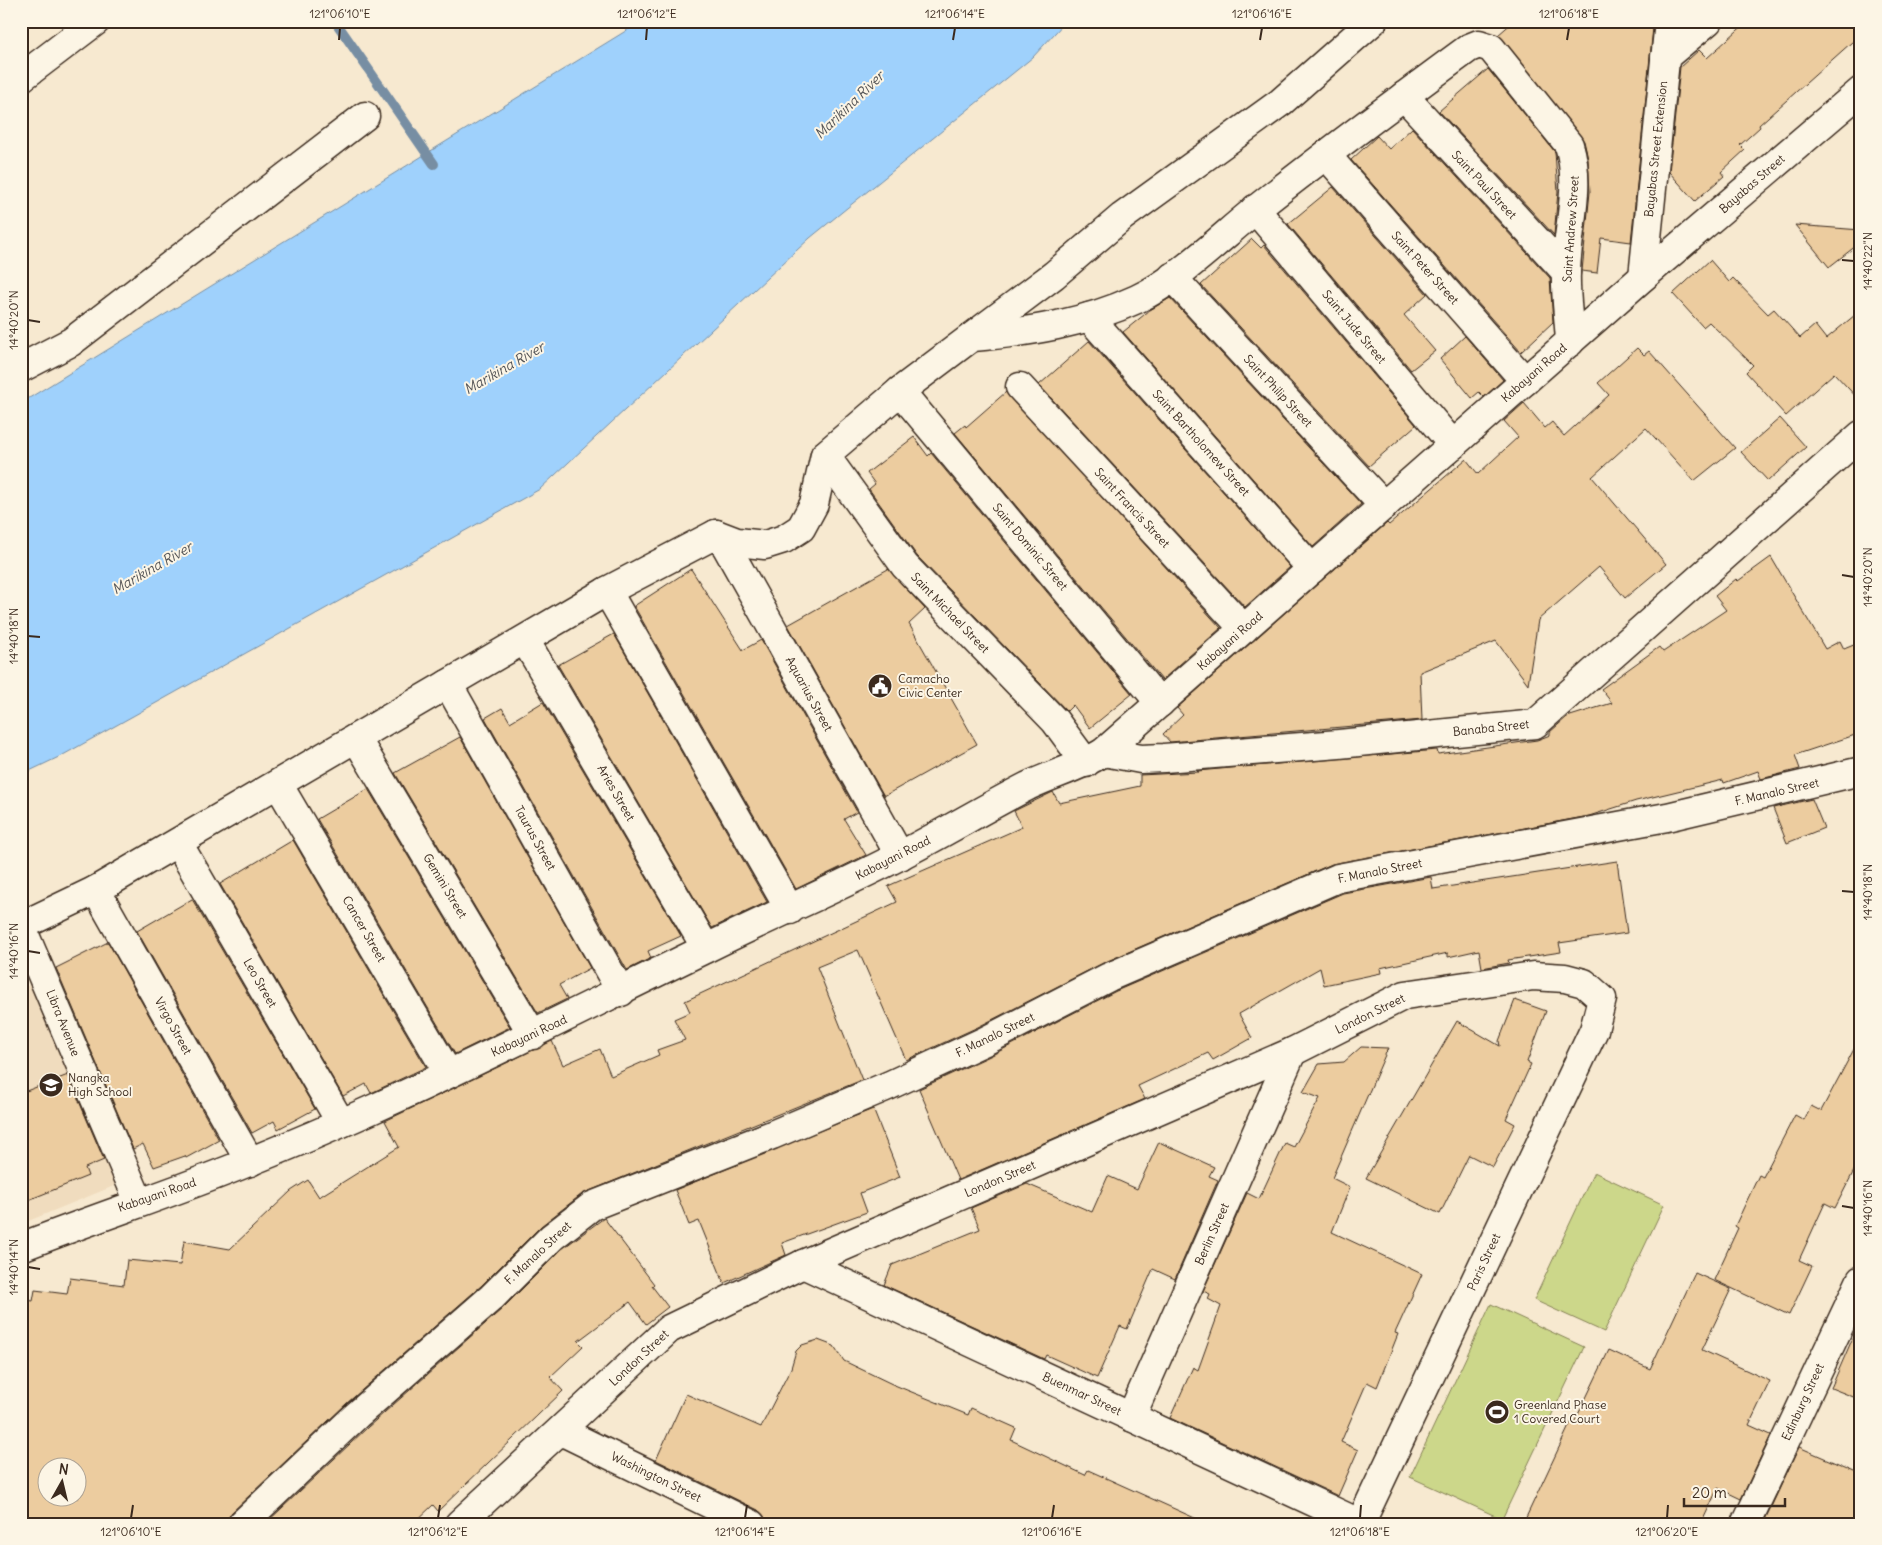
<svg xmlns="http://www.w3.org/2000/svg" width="1882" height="1545" viewBox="0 0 1882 1545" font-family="Delius,sans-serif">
<rect width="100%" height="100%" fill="#f7e9d0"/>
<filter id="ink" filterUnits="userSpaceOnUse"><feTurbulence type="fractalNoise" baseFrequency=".02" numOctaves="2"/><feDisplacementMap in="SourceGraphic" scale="10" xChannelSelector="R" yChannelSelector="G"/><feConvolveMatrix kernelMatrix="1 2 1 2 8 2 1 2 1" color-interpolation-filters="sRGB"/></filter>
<g filter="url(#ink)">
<polygon fill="#f0dcbe" points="36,983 121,1183 21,1224 21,988"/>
<g fill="#ccd78a" stroke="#848054">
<polygon points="1594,1172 1664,1205 1604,1332 1534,1300"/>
<polygon points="1491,1304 1584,1347 1502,1519 1410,1477"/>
</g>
<polygon fill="#9fd1fc" stroke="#778ea3" points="642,21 1066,21 1033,57 810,238 540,489 63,755 21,775 21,403"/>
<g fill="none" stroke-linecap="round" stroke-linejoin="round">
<polyline stroke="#778ea3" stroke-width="10" points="335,21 434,164"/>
</g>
<g fill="#eccc9f" stroke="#3b2a1e" fill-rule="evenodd">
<polygon points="1514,21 1605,21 1653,28 1631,242 1601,238 1597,273 1582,271 1590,192 1588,159 1584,141 1498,35"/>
<polygon points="1748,21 1861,21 1861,34 1759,125 1760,127 1740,145 1745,150 1721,172 1724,176 1695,201 1669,172 1680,67 1699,50 1707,58"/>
<polygon points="1488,69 1555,152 1558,192 1554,235 1439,111"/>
<polygon points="1412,128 1550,278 1553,322 1521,352 1351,160 1377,136 1389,149"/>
<polygon points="1333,187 1427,294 1404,315 1435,351 1411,370 1288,224"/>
<polygon points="1795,225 1861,230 1861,242 1829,267"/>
<polygon points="1252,239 1261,248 1264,245 1416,425 1369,466 1201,285"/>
<polygon points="1710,260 1729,282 1733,278 1768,314 1774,309 1800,338 1815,325 1826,339 1861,310 1861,402 1834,373 1786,416 1746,372 1753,365 1709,322 1703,327 1673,294"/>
<polygon points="1170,298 1361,504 1313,547 1123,332 1150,310"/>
<polygon points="1465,336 1503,380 1484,397 1479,392 1472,398 1440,359"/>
<polygon points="1089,341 1290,567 1245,607 1039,385"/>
<polygon points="1637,348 1644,355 1649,351 1735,448 1694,481 1646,428 1592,477 1666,564 1625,598 1599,567 1538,620 1528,684 1496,641 1420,672 1422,720 1170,742 1163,734 1183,715 1177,708 1387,523 1389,525 1466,459 1478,474 1518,437 1504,421 1524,403 1545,428 1552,422 1564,436 1609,395 1598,383"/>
<polygon points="1006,392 1221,628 1162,680 955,433 965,425 966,427"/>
<polygon points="1780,418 1806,447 1768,481 1741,452"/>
<polygon points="914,437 928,456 931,453 1132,694 1090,728 1073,705 1067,711 917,556 869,489 875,484 867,473"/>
<path d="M1771,557L1825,649L1840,641L1844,649L1861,642V733L1795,755L1800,769L1761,779L1758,771L1724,783L1723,780L1636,801L1589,816L1332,864L1103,963L978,1027L906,1060L858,950L817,967L862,1080L582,1194L541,1226L481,1286L346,1404L231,1513L227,1524H21V1299L33,1301L35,1290L67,1294L70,1278L124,1285L127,1260L180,1265L184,1241L230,1249L291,1191L308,1180L319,1197L399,1147L385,1121L552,1041L563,1065L600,1049L611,1076L659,1055L657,1050L685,1040L674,1019L690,1012L685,1001L897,902L888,886L1022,827L1014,811L1053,792L1059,803L1140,786V775L1199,772L1197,771L1437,750L1438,754L1537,740L1550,735V732L1567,717L1612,703L1601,689L1659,647L1663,652L1726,610L1715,596L1736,579L1738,581ZM48,1468H78V1498H48Z"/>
<polygon points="691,569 743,650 761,640 857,812 844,819 866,855 796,889 634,606"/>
<polygon points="888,569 925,609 909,624 977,744 884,796 788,625"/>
<polygon points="614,634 767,902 712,928 558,665"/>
<polygon points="543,702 681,936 648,951 651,958 627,970 485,718 502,708 510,722"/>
<polygon points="460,737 590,968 559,985 567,999 538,1013 395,773"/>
<polygon points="368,789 510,1027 455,1054 317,819"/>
<polygon points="1812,799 1824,828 1787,843 1773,808"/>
<polygon points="293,840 426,1067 371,1093 366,1084 343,1096 220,884"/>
<polygon points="1617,861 1627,933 1559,943 1561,952 1508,960 1509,963 1482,968 1479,950 1448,957 1448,953 1380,968 1381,973 1324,985 1320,968 1239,1014 1252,1038 1213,1060 1208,1053 1138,1086 1145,1099 958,1180 919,1089 992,1055 1116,991 1343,893 1431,877 1433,889"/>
<polygon points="192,899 315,1109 278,1129 274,1121 252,1133 137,931"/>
<polygon points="108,942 219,1140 186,1158 185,1156 154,1167 143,1144 133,1149 56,968"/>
<polygon points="1515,1000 1546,1011 1527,1062 1531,1064 1506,1119 1515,1124 1493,1167 1469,1155 1440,1214 1366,1178 1457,1021 1500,1046 1499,1041"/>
<polygon points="1861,1036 1861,1157 1835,1208 1825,1203 1799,1260 1812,1266 1789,1315 1714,1280 1738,1228 1735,1226 1759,1175 1763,1177 1795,1115 1804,1120 1811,1106 1821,1111"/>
<polygon points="1361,1047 1388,1048 1332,1178 1350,1187 1332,1232 1422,1274 1395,1333 1398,1334 1377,1387 1367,1382 1341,1442 1358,1450 1338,1496 1170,1418 1193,1367 1198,1370 1221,1306 1208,1299 1210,1294 1203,1291 1247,1193 1259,1199 1285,1143 1294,1147 1320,1098 1303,1092 1319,1064 1344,1062"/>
<polygon points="68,1075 104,1160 85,1168 88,1176 21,1203 21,1093"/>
<polygon points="873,1109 900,1177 860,1193 867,1212 782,1243 786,1255 724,1283 699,1221 689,1225 675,1190"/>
<polygon points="1159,1142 1214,1167 1209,1176 1218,1180 1175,1279 1153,1269 1127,1329 1120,1326 1097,1378 1046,1355 1044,1359 884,1285 892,1265 980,1229 971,1208 1027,1184 1092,1212 1108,1176 1137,1189"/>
<polygon points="604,1218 654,1284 652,1286 668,1307 646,1324 630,1302 578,1341 583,1346 550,1377 563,1391 438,1511 433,1505 413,1524 265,1524 368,1427 502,1309 562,1249"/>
<polygon points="1695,1273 1731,1289 1702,1350 1770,1381 1749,1425 1771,1435 1741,1499 1718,1488 1701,1524 1523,1524 1571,1422 1574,1423 1609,1350 1650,1369"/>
<polygon points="1861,1319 1861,1400 1831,1388"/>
<polygon points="818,1340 834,1346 844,1361 892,1384 968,1415 971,1408 1016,1428 1011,1440 1085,1475 1088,1470 1208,1524 766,1524 764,1516 758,1510 656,1460 686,1394 761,1427 791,1368 796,1351 802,1345"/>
<polygon points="1799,1447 1861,1474 1861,1524 1763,1524"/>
</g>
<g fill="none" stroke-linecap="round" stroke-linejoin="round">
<defs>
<g id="minor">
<polyline points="1665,57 1708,21"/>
<polyline points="21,78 96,21"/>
<polyline points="1404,96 1566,272"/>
<polyline points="1326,155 1525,381"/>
<polyline points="1255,209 1453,445"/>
<polyline points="1172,277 1384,506"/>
<polyline points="1643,277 1669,21"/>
<polyline points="1089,317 1312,569"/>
<path d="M973,337C1030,332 1085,323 1137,299C1178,280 1220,238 1255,210C1325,154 1397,101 1469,48L1479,44L1491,48L1569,145C1582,187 1567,229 1566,272C1565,295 1569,319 1570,342"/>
<polyline points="21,368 71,342 365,116"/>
<polyline points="1020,387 1244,629"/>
<polyline points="900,391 1160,703"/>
<polyline points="825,455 905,566 1055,721 1086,763"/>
<polyline points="716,534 726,546 900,856"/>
<polyline points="607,591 790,910"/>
<polyline points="525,640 706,948"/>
<polyline points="448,684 621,992"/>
<polyline points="356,738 533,1035"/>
<polyline points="1104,752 1141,759 1164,758 1339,744 1535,724 1861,435"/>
<polyline points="278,784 448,1073"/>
<polyline points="178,843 341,1123"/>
<polyline points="96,890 250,1162"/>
<polyline points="21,926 96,890 607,591 716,534 737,542 765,545 784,539 801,528 814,504 825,455 900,391 1054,275 1122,217 1281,102 1373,21"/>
<polyline points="21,926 139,1202"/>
<path d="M21,1247C97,1217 176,1192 251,1161C407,1099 556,1021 707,948C771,916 838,888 901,855C944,833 985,808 1028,786C1053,774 1080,767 1104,752L1643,277L1861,91"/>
<polyline points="803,1264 1361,1524"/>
<polyline points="1131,1417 1292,1052"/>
<polyline points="561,1431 751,1524"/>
<polyline points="242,1524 357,1415 492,1297 552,1237 592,1206 772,1135 890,1085 985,1041 1109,977 1338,878 1667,817 1861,771"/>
<polyline points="459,1524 669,1329 803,1264 1292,1052 1405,995 1533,976 1565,978 1584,983 1602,999 1594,1030 1360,1524"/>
<polyline points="1746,1524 1861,1280"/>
</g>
</defs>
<use href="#minor" stroke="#3b2a1e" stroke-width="31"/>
<use href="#minor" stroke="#fcf5e5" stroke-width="28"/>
</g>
</g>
<path fill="none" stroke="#3b2a1e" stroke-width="2" d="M339,40L340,28M646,40L647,28M953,40L955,28M1260,40L1262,28M1567,40L1569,28M1842,260L1854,261M28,320L40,322M1842,575L1854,577M28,636L40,637M1842,891L1854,892M28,951L40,953M1842,1206L1854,1208M28,1267L40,1269M131,1518L133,1505M438,1518L440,1505M745,1518L747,1505M1052,1518L1054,1505M1360,1518L1361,1505M1667,1518L1668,1505"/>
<defs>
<symbol id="civic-disc" viewBox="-11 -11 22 22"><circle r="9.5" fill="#3b2a1e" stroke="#fcf5e5"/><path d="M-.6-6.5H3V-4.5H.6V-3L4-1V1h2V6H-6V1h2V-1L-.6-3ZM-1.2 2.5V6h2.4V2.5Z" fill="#fff"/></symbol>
<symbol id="school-disc" viewBox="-11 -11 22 22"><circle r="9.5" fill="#3b2a1e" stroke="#fcf5e5"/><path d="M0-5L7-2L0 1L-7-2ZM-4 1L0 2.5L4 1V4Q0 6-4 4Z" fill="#fff"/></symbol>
<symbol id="stadium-disc" viewBox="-11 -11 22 22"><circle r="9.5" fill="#3b2a1e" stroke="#fcf5e5"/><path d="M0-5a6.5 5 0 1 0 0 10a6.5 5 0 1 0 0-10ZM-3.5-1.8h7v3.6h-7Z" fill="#fff"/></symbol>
</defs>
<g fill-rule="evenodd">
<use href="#civic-disc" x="866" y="672" width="28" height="28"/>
<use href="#school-disc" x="37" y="1071" width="28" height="28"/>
<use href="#stadium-disc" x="1483" y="1398" width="28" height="28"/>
</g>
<g text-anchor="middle" stroke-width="4" stroke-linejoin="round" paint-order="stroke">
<g font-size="12" fill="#3b2a1e" stroke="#fcf5e5">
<text transform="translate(1656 149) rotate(-84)" y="4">Bayabas Street Extension</text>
<text transform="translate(1752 184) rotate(-41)" y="4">Bayabas Street</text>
<text transform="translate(1484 185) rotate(47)" y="4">Saint Paul Street</text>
<text transform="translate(1571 229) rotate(-86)" y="4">Saint Andrew Street</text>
<text transform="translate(1425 268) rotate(48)" y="4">Saint Peter Street</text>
<text transform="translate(1354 327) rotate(50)" y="4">Saint Jude Street</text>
<text transform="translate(1534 373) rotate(-41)" y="4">Kabayani Road</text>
<text transform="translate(1278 391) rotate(47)" y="4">Saint Philip Street</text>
<text transform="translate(1201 443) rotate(48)" y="4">Saint Bartholomew Street</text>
<text transform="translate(1132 508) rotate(47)" y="4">Saint Francis Street</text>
<text transform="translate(1030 547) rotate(50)" y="4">Saint Dominic Street</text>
<text transform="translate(950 613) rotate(46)" y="4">Saint Michael Street</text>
<text transform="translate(1230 641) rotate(-41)" y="4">Kabayani Road</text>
<text transform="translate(809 694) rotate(61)" y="4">Aquarius Street</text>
<text transform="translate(1491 728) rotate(-6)" y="4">Banaba Street</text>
<text transform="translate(1777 792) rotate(-13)" y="4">F. Manalo Street</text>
<text transform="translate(616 793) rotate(60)" y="4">Aries Street</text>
<text transform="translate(535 838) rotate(61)" y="4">Taurus Street</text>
<text transform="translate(893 858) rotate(-27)" y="4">Kabayani Road</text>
<text transform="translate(1380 871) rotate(-11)" y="4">F. Manalo Street</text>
<text transform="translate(445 886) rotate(59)" y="4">Gemini Street</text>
<text transform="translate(364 929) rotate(60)" y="4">Cancer Street</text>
<text transform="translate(260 983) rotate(60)" y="4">Leo Street</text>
<text transform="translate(1370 1014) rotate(-26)" y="4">London Street</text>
<text transform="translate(63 1023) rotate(68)" y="4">Libra Avenue</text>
<text transform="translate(173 1026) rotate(61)" y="4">Virgo Street</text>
<text transform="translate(995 1035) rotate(-26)" y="4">F. Manalo Street</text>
<text transform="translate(529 1036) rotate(-25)" y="4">Kabayani Road</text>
<text transform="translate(1000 1179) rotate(-23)" y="4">London Street</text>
<text transform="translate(157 1195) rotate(-19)" y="4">Kabayani Road</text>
<text transform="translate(1212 1234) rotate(-66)" y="4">Berlin Street</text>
<text transform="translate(538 1253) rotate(-43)" y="4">F. Manalo Street</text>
<text transform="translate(1484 1262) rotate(-65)" y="4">Paris Street</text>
<text transform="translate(639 1358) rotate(-43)" y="4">London Street</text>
<text transform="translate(1082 1394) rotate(25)" y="4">Buenmar Street</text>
<text transform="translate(1803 1402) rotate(-65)" y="4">Edinburg Street</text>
<text transform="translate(656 1477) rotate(26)" y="4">Washington Street</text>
</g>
<g font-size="12" fill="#3b2a1e" stroke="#fcf5e5" text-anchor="start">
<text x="898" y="683">Camacho<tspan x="898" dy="14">Civic Center</tspan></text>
<text x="68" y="1082">Nangka<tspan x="68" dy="14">High School</tspan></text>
<text x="1514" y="1409">Greenland Phase<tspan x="1514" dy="14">1 Covered Court</tspan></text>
</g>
<g font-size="14" font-style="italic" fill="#545456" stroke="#fcf5e5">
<text transform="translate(849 105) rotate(-44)" y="5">Marikina River</text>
<text transform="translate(504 368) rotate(-30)" y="5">Marikina River</text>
<text transform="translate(152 568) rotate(-30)" y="5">Marikina River</text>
</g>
</g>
<rect width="1882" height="1545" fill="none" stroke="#fcf5e5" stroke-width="55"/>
<g transform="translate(62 1482) rotate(8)"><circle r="24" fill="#fcf5e5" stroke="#afa495"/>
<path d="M0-4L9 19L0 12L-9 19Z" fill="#3b2a1e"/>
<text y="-8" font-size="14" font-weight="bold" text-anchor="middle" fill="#3b2a1e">N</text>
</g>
<path d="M1684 1498v8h101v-8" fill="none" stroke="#3b2a1e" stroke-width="2.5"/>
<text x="1692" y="1498" font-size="15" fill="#3b2a1e" stroke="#fcf5e5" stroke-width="4" paint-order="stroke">20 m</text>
<rect x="28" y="28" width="1826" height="1490" fill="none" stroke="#3b2a1e" stroke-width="2"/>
<g font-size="12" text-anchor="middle" fill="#3b2a1e">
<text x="340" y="18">121°06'10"E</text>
<text x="647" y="18">121°06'12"E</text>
<text x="955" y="18">121°06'14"E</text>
<text x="1262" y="18">121°06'16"E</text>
<text x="1569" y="18">121°06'18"E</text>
<text transform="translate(1868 261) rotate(-90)" y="4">14°40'22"N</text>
<text transform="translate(14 320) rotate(-90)" y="4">14°40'20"N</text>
<text transform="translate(1868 577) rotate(-90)" y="4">14°40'20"N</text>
<text transform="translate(14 636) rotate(-90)" y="4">14°40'18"N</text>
<text transform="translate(1868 892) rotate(-90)" y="4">14°40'18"N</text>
<text transform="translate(14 951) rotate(-90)" y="4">14°40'16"N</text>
<text transform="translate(1868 1208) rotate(-90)" y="4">14°40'16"N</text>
<text transform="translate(14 1267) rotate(-90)" y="4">14°40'14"N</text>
<text x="131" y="1536">121°06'10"E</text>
<text x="438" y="1536">121°06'12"E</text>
<text x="745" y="1536">121°06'14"E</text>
<text x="1052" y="1536">121°06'16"E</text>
<text x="1360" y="1536">121°06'18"E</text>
<text x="1667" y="1536">121°06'20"E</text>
</g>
</svg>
